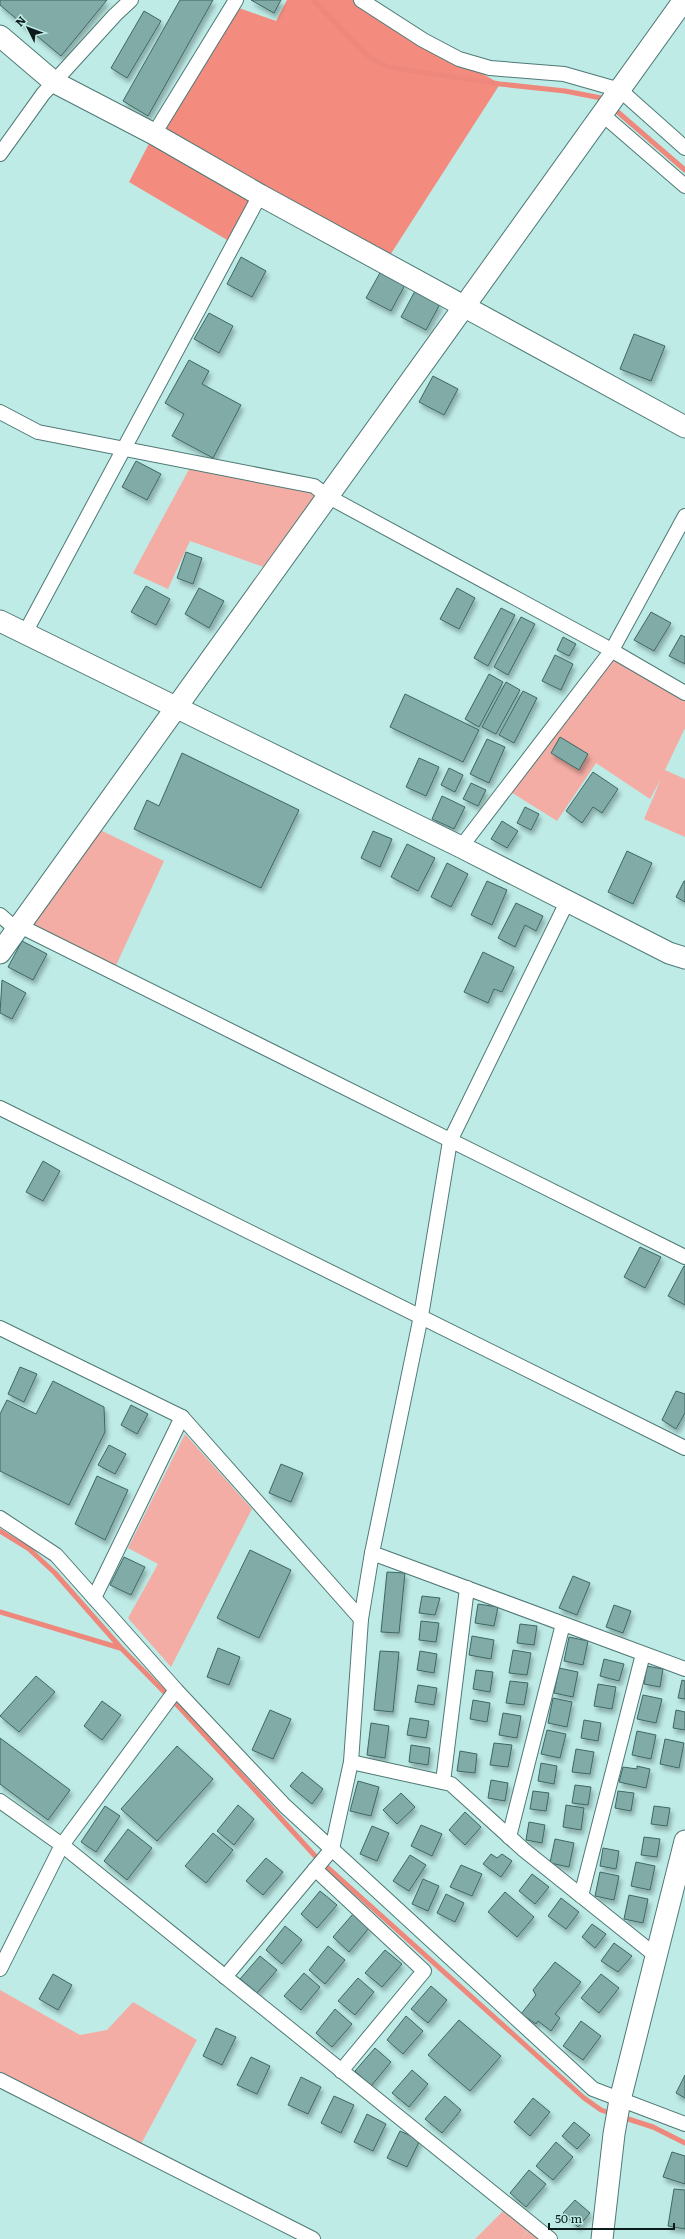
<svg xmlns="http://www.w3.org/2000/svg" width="685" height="2239" viewBox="0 0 685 2239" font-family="Literata,serif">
<defs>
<filter id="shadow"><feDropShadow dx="2.5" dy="4.5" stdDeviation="2" flood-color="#0004"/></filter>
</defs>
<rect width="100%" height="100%" fill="#beebe6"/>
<g fill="#f4ada4">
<polygon points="193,462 325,495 275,571 190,541 168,589 133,573"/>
<polygon points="612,650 685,693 685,728 665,770 685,779 685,837 644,819 661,779 650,799 596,763 557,821 506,789"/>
<polygon points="92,826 164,861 113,972 20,926"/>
<polygon points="185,1434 252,1509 171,1667 128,1618 158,1564 128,1548"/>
<polygon points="0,1990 80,2035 107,2030 133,2002 197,2040 140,2146 0,2073"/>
<polygon points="504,2210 528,2230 522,2239 528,2231 538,2239 475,2239"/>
</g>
<polygon fill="#f38b7f" points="287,0 359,0 500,84 385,263 260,195 234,244 129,182 154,134 233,6 276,21"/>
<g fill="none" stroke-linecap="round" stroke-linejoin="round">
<g stroke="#ef887c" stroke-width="5">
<polyline points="313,0 369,57 388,67 500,84 565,91 601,98 606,101"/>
<polyline points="612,107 685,170"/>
<polyline points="0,1531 29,1549 55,1573 121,1648 181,1709 316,1857 584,2098 601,2110 613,2114"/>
<polyline points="0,1612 120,1648"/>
<polyline points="622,2117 653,2127 685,2143"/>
</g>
</g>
<g fill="#80aba7" stroke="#3e6763" filter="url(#shadow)">
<polygon points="0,0 107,0 61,56 0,5"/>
<polygon points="180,0 213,0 148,116 123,101"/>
<polygon points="251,0 281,0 274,13"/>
<polygon points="144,11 161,21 127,78 111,68"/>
<polygon points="241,257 266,271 252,297 227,284"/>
<polygon points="381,271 405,285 391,311 366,298"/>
<polygon points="415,291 440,304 426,330 401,317"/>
<polygon points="209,313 233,326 219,353 194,339"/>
<polygon points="634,334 665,346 651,381 620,369"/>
<polygon points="189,360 209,371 202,384 241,405 213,458 172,436 184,414 165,403"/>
<polygon points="433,376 458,389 444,415 419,402"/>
<polygon points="136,461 161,474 147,500 122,487"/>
<polygon points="186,552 202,558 193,584 177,578"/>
<polygon points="146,586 170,599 156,625 131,612"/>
<polygon points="199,588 224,601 209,628 185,614"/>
<polygon points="457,588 475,598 459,629 440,619"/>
<polygon points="501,608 515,615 488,666 474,658"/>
<polygon points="651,612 671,623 654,651 634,640"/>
<polygon points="521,617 535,624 508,675 494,667"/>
<polygon points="681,635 685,637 685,664 669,656"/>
<polygon points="563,637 576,644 569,656 557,650"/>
<polygon points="555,655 573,664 561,690 542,681"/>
<polygon points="489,674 503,682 479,727 465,719"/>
<polygon points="506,682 520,690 496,734 482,727"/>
<polygon points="523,691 537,698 514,743 499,735"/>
<polygon points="405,694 479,730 463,762 390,727"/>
<polygon points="560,737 588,754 579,770 551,753"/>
<polygon points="487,739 505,747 489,783 470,774"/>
<polygon points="182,753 299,810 261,888 134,829 147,800 159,806"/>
<polygon points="419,758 439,767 426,796 406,787"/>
<polygon points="449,768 463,775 455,792 441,785"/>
<polygon points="593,772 618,789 602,813 593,807 582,823 566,811"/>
<polygon points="471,783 486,790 478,806 463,799"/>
<polygon points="442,796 465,807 454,829 432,819"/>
<polygon points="525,807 539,814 531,830 517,823"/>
<polygon points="502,821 518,831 507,848 491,839"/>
<polygon points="373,831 392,839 380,867 361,858"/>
<polygon points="407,844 435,858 418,891 391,877"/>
<polygon points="627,851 652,863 633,904 608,892"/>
<polygon points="447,863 468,874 451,907 431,897"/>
<polygon points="487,881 507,890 492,925 471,915"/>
<polygon points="684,881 685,881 685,902 676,897"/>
<polygon points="516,903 543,916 536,931 525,925 515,947 498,938"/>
<polygon points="22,941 47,954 33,980 8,967"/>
<polygon points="483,952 514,967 502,992 494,989 488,1003 464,992"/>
<polygon points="2,980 26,993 12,1019 0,1013"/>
<polygon points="43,1161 60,1171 43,1201 26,1192"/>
<polygon points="640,1247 661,1257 645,1288 624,1277"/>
<polygon points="684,1266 685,1266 685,1305 668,1296"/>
<polygon points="20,1367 37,1374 24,1402 8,1394"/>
<polygon points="53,1381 104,1407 105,1432 69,1505 0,1471 0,1414 7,1400 36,1414"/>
<polygon points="676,1391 685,1394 685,1413 676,1429 662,1420"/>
<polygon points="131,1405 148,1414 137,1434 121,1425"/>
<polygon points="109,1445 126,1454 115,1474 98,1465"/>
<polygon points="281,1464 303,1473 291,1502 269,1493"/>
<polygon points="97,1476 128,1490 105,1540 75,1524"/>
<polygon points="250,1550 291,1570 259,1638 217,1618"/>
<polygon points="124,1557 145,1567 131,1595 110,1585"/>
<polygon points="387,1572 405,1573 399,1633 381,1632"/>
<polygon points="573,1576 590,1583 577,1615 559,1608"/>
<polygon points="422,1596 440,1598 435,1615 419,1613"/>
<polygon points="478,1604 498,1607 494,1626 475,1623"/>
<polygon points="614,1605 631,1611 623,1633 606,1627"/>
<polygon points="421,1621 439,1623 436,1642 419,1640"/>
<polygon points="520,1624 537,1626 534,1645 517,1643"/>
<polygon points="472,1636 494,1640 491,1659 469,1655"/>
<polygon points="569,1637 588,1641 583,1665 564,1661"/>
<polygon points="218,1648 240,1657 229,1685 207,1677"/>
<polygon points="513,1650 531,1653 527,1675 509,1673"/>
<polygon points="380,1651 399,1652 393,1712 374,1710"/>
<polygon points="420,1651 437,1654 434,1673 417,1670"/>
<polygon points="604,1659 624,1664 619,1681 600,1676"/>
<polygon points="647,1666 663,1669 660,1687 644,1684"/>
<polygon points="559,1668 578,1672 573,1697 554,1693"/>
<polygon points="476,1670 493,1672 490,1692 473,1689"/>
<polygon points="36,1676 55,1692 19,1732 0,1716"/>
<polygon points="682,1680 685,1681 685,1699 678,1698"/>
<polygon points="510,1681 528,1683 524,1705 506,1703"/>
<polygon points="598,1684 616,1687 612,1709 594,1706"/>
<polygon points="418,1685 437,1688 434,1705 415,1702"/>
<polygon points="643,1695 662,1699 656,1723 637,1719"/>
<polygon points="553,1698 572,1702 567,1727 548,1723"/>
<polygon points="473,1700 490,1703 487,1722 470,1719"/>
<polygon points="102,1701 121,1715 102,1740 84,1726"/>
<polygon points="270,1710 291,1719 273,1759 252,1750"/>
<polygon points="676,1710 685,1712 685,1730 673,1728"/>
<polygon points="503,1713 521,1716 517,1738 499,1735"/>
<polygon points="410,1718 429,1721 426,1738 407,1735"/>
<polygon points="584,1720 601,1723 598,1741 581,1738"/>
<polygon points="371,1723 389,1726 385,1758 367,1755"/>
<polygon points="547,1730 566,1734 560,1758 541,1754"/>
<polygon points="637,1731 656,1735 651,1759 632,1755"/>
<polygon points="0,1738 70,1790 48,1820 0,1784"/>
<polygon points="665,1739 684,1743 679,1768 660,1764"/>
<polygon points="494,1743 512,1745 508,1767 490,1765"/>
<polygon points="411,1745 430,1748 428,1765 409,1762"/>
<polygon points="177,1746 213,1779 157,1841 121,1809"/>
<polygon points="576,1749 594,1752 590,1774 572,1772"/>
<polygon points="460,1751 477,1754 475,1773 457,1771"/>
<polygon points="541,1763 557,1766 554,1784 538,1781"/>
<polygon points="637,1766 650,1769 646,1788 619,1782 623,1767 637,1769"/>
<polygon points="302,1772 323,1789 312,1804 290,1786"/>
<polygon points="491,1780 508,1783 505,1801 488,1798"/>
<polygon points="358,1781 379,1787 371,1816 350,1811"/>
<polygon points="575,1785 591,1787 588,1805 572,1803"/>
<polygon points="533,1791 549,1793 546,1811 530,1809"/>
<polygon points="618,1791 634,1793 631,1811 615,1808"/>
<polygon points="401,1793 415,1807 397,1824 383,1810"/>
<polygon points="238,1805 254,1819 234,1845 217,1831"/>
<polygon points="566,1805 584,1808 581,1830 563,1827"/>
<polygon points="105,1806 120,1816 96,1852 81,1842"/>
<polygon points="654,1806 670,1808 667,1826 651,1824"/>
<polygon points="465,1812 481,1827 465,1845 449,1830"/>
<polygon points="529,1822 545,1825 542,1843 526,1840"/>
<polygon points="421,1825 442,1834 432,1856 411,1846"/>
<polygon points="372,1826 389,1833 377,1861 360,1854"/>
<polygon points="128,1829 152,1848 127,1880 104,1861"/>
<polygon points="213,1833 233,1850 206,1883 185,1866"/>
<polygon points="644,1837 660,1839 657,1857 641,1855"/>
<polygon points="555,1839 574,1843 569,1867 550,1863"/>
<polygon points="603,1848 619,1851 616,1869 600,1866"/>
<polygon points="491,1854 497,1858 502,1854 512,1861 501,1877 483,1864"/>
<polygon points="410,1855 426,1865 409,1891 393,1881"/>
<polygon points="266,1858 283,1872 263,1895 246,1881"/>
<polygon points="636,1862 655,1866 650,1890 631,1886"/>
<polygon points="461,1865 482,1874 472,1896 450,1887"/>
<polygon points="600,1872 619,1876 614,1900 595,1896"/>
<polygon points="532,1874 549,1887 535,1904 519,1891"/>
<polygon points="423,1879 439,1886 428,1911 412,1904"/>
<polygon points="320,1891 337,1905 317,1928 301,1914"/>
<polygon points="505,1892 534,1917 517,1937 488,1912"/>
<polygon points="446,1894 464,1903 455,1922 437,1913"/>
<polygon points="629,1895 648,1899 643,1923 624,1919"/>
<polygon points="561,1898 579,1912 566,1929 548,1916"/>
<polygon points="353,1914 369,1928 349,1952 333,1937"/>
<polygon points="592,1924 606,1934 595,1948 582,1937"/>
<polygon points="285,1926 302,1940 282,1964 266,1950"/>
<polygon points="614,1943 632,1956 618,1972 601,1961"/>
<polygon points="328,1946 345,1960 325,1984 309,1970"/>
<polygon points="385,1950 402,1964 382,1987 365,1973"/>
<polygon points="260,1956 277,1970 257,1993 240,1979"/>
<polygon points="555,1962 581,1982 555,2014 560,2018 551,2031 538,2021 536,2024 521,2014 536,1995 533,1990"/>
<polygon points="304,1973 320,1987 301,2010 284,1996"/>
<polygon points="53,1974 72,1985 58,2010 39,1999"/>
<polygon points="601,1974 619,1988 599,2013 581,1998"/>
<polygon points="358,1978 374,1992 355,2015 338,2001"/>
<polygon points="431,1986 447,2000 428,2023 411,2009"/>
<polygon points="335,2009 352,2024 332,2047 316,2033"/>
<polygon points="406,2016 423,2031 403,2054 387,2040"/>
<polygon points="459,2020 501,2056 470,2091 428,2055"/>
<polygon points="581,2021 601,2036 583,2060 563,2046"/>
<polygon points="216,2028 236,2037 222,2065 203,2056"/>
<polygon points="375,2048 391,2062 371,2086 355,2071"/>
<polygon points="251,2057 270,2066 257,2094 237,2085"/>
<polygon points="412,2070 428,2084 409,2107 392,2093"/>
<polygon points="685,2075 685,2098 676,2093"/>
<polygon points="301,2077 321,2087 308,2114 288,2105"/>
<polygon points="334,2096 354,2105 341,2133 321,2123"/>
<polygon points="445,2096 461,2110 442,2133 425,2119"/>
<polygon points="533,2098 550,2112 530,2136 514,2122"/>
<polygon points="367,2114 386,2124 373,2151 354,2142"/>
<polygon points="574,2122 590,2135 577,2149 562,2136"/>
<polygon points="400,2131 420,2140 407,2167 387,2158"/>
<polygon points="556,2142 573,2157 553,2180 536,2166"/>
<polygon points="672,2152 685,2156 685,2184 663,2177"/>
<polygon points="529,2170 546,2184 526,2207 510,2193"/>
<polygon points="674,2189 685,2190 685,2229 668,2226"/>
<polygon points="575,2200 590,2213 578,2227 563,2213"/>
</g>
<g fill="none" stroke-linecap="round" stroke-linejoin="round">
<defs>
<g id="street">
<polyline points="361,0 423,40 459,59 490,68 564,74 620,90 685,148"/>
<polyline points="603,115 685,186"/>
<polyline points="154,134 236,0"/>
<polyline points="0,154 43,94 115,15 131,0"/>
<polyline points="0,412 38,432 314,486 327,496 604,646 685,693"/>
<polyline points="25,633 260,195"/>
<polyline points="461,847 612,650 685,516"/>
<polyline points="0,915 17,930"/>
<polyline points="20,926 685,1257"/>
<polyline points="0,1108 685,1448"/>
<polyline points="0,1328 182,1417 361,1619"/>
<polyline points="0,1518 56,1555 176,1690 285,1806 593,2089 685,2124"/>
<polyline points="372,1553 685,1669"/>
<polyline points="94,1598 182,1417"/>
<polyline points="351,1762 451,1784 524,1850 655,1955"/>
<polyline points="443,1782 467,1588"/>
<polyline points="0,1801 62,1845 550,2239"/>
<polyline points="509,1837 563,1624"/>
<polyline points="315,1869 424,1971 341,2071"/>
<polyline points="581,1896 643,1654"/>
<polyline points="0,1969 62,1845 176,1690"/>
<polyline points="225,1977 332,1849 351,1762 361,1619 372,1553 421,1316 450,1141 568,900"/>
<polyline points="0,2080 313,2239"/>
</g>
<g id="secondary">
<polyline points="0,36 54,82 154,134 260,195 685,427"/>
<polyline points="0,621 461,847 669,953 685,958"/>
<polyline points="0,953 684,0"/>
<polyline points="602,2239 614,2134 620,2100 685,1841"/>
</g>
</defs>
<use href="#street" stroke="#4f7975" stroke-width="16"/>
<use href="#secondary" stroke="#4f7975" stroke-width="23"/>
<use href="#street" stroke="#fff" stroke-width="14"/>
<use href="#secondary" stroke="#fff" stroke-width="21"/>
</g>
<g transform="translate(28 28) rotate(312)" stroke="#beebe6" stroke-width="3" paint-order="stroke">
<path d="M0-3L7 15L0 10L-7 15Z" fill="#0a1b1a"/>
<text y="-6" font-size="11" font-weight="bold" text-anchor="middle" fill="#0a1b1a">N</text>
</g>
<path d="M549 2223v6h125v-6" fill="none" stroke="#0a1b1a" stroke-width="2"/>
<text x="555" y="2223" font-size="12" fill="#0a1b1a" stroke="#beebe6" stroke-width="3" paint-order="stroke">50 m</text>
</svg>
